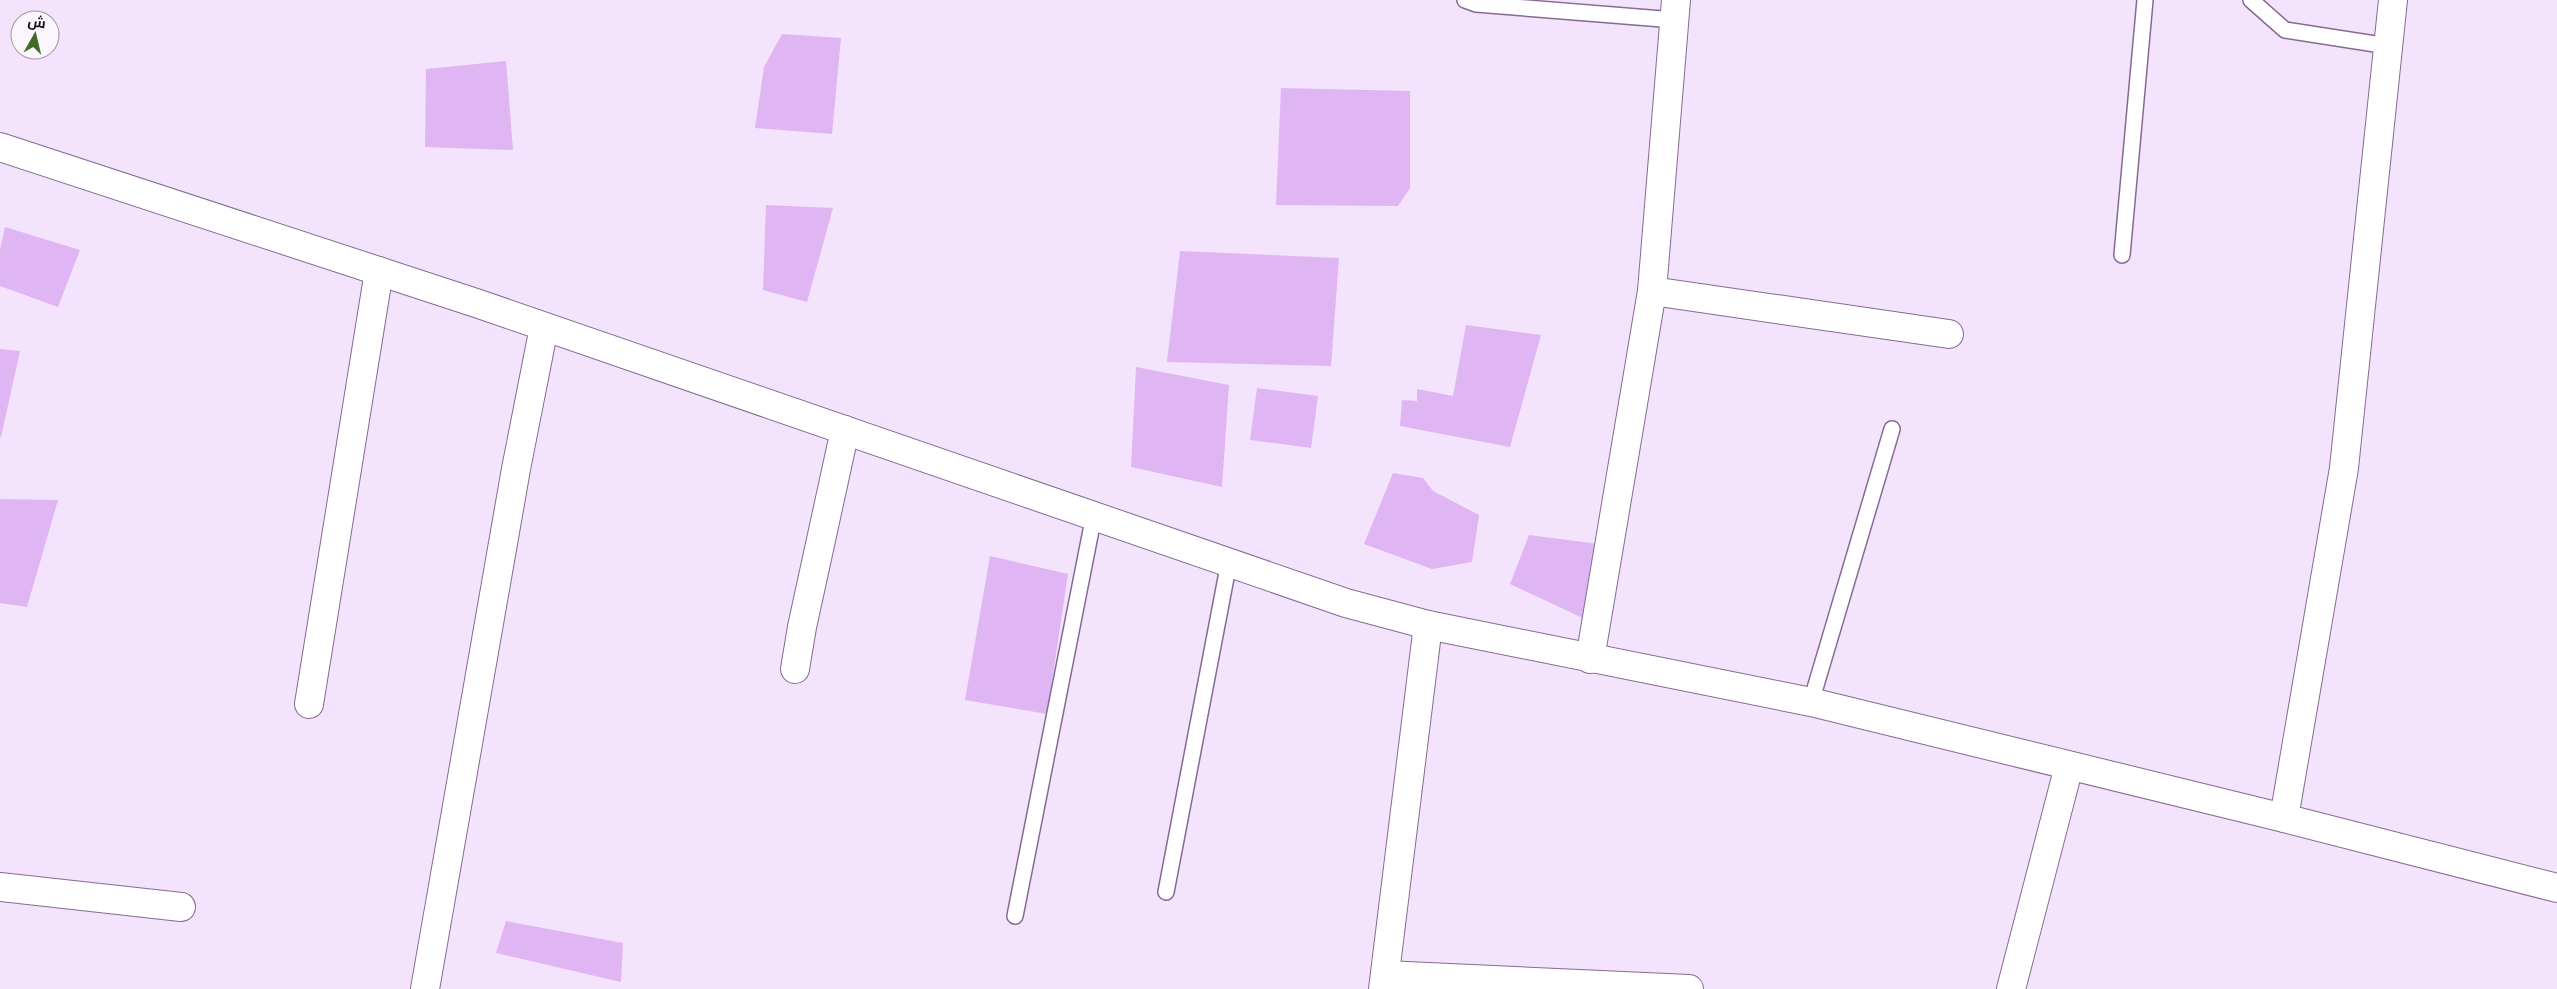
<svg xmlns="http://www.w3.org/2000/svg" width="2557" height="989" viewBox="0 0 2557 989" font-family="Mulish,Cairo,sans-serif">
<rect width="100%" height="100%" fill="#f4e3fd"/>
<g fill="#dfb6f3">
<polygon points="782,34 841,38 832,134 755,128 764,67"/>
<polygon points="506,61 513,150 425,147 426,69"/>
<polygon points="1281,88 1410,91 1410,188 1398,206 1276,205"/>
<polygon points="766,205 833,208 807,302 763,290"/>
<polygon points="5,227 80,250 58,307 0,286 0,249"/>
<polygon points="1180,251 1339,258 1331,366 1167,362"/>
<polygon points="1466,325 1541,335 1510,447 1400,426 1402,400 1417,401 1417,389 1453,396"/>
<polygon points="0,349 20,351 1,437 0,437"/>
<polygon points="1136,367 1229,385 1222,487 1131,467"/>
<polygon points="1257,388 1318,396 1311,448 1250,440"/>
<polygon points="1393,473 1423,478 1433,491 1479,515 1472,562 1432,569 1364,544"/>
<polygon points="0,499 58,500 27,607 0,603"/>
<polygon points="1529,535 1606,545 1587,620 1510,584"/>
<polygon points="990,556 1068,574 1047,714 965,700"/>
<polygon points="506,921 623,943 621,982 496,953"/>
</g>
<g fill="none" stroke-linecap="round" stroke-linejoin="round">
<defs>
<g id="service">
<polyline points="1465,0 1476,4 1675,20"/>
<polyline points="2251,0 2285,30 2388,46"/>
<polyline points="2122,255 2145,0"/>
<polyline points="1811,702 1892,429"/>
<polyline points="1166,892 1229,562"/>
<polyline points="1015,916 1094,515"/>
</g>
<g id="minor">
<polyline points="1652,291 1949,334"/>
<polyline points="1590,659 1652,291 1676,0"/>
<polyline points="795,669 802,627 845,430"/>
<polyline points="309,704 379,271"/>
<polyline points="2284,818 2344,468 2393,0"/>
<polyline points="0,887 181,907"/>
<polyline points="1385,975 1689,989"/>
<polyline points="425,989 516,469 544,327"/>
<polyline points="2011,989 2069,766"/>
</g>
<g id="tertiary">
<polyline points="0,147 479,304 1346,603 1428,625 1811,702 2284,818 2557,888"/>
<polyline points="1383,989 1428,625"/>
</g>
</defs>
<use href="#service" stroke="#856b92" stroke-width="18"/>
<use href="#minor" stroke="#856b92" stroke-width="30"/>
<use href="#tertiary" stroke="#856b92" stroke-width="30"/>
<use href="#service" stroke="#fff" stroke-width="15"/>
<use href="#minor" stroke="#fff" stroke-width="28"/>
<use href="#tertiary" stroke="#fff" stroke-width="28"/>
</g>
<g transform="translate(35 35) rotate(8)"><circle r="24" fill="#fbf5fe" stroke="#a098a3"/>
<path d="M0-4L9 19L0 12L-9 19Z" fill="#436b27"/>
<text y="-8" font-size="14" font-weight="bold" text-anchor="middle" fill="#170d1b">ش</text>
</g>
</svg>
